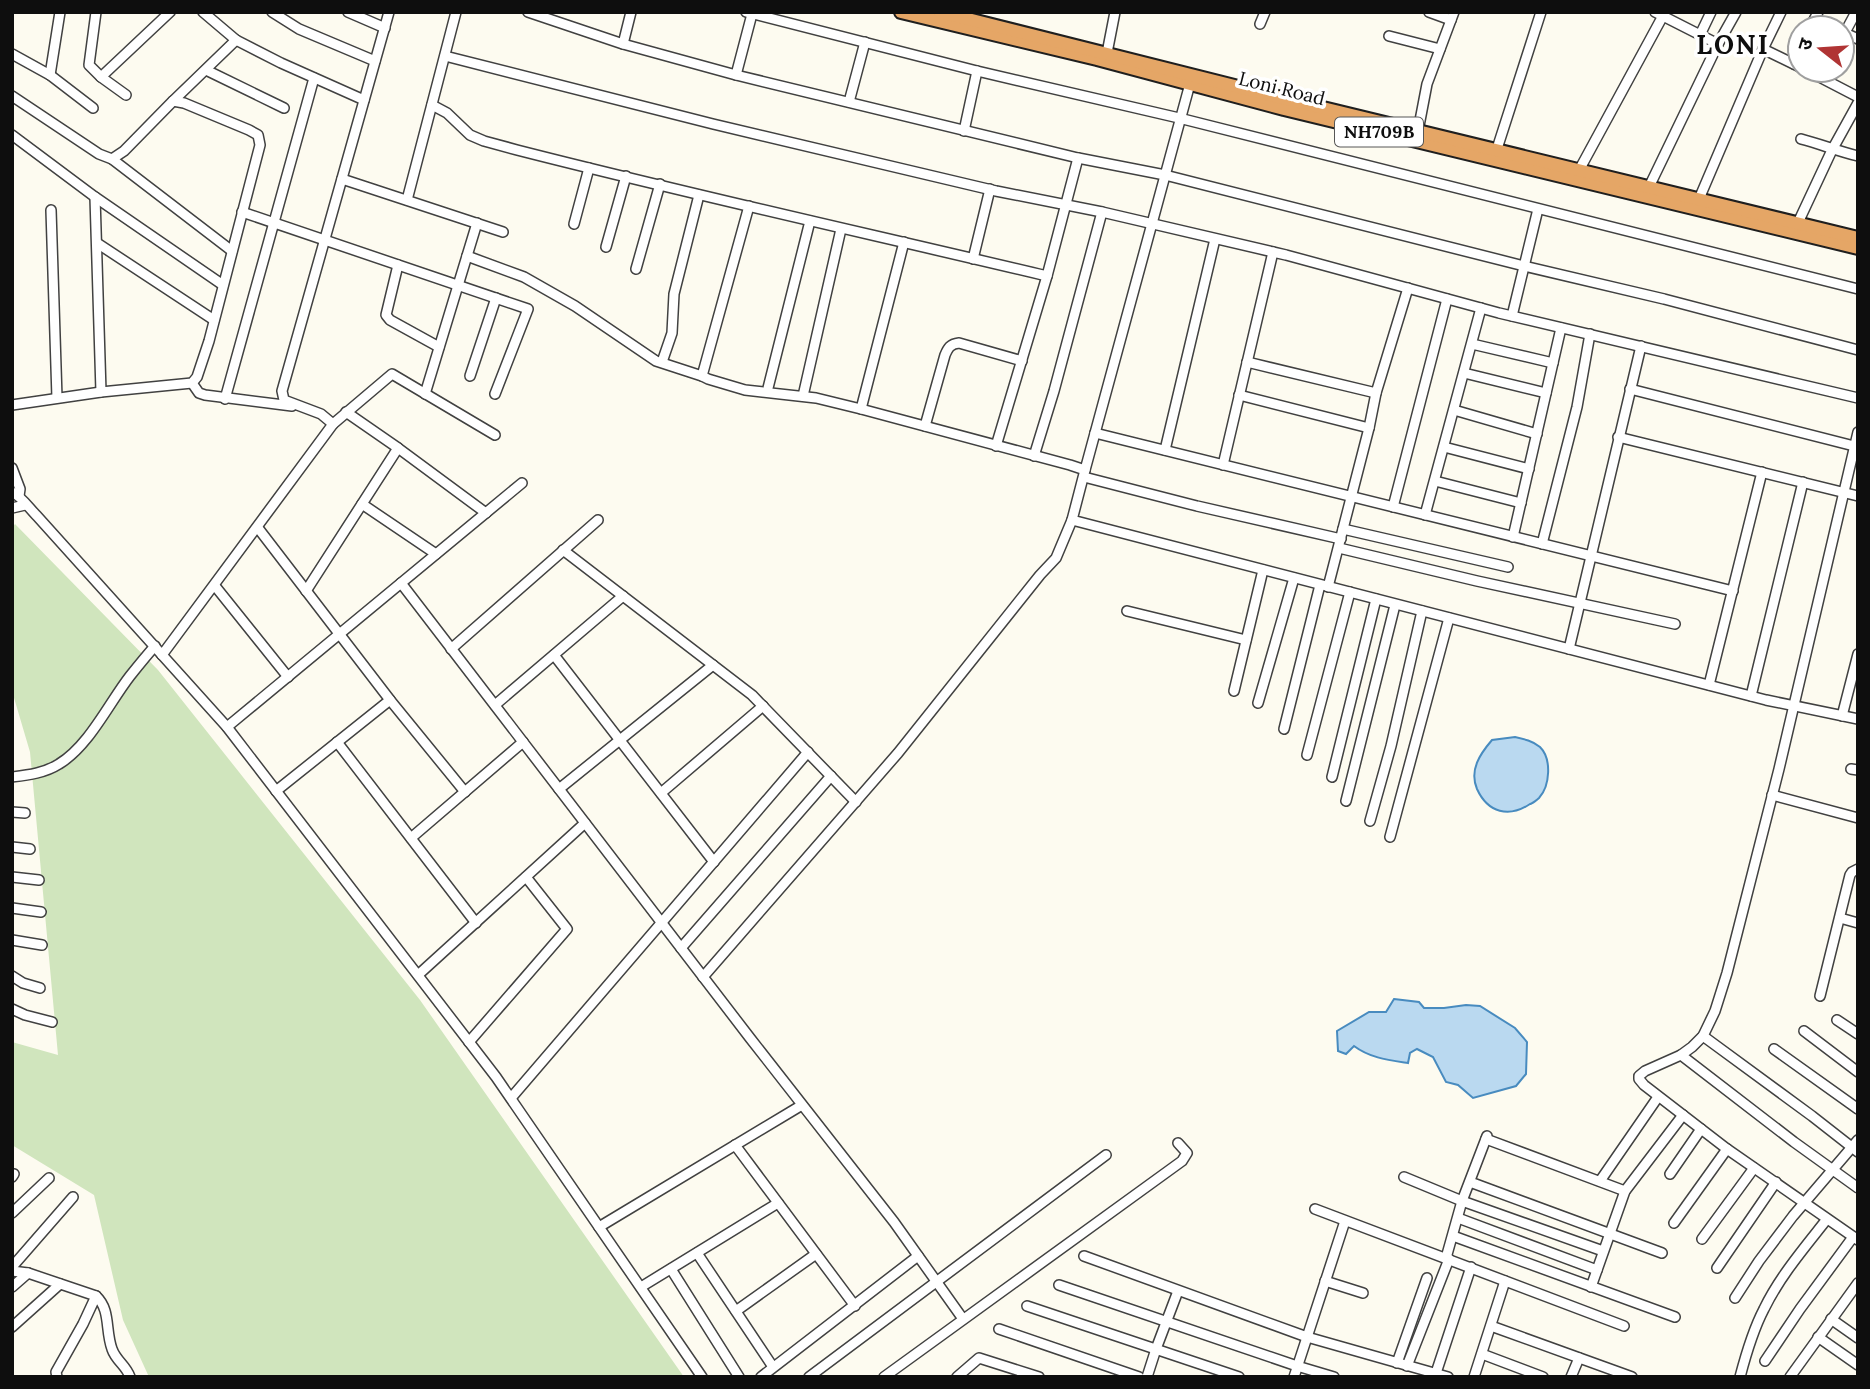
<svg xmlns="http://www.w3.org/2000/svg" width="1870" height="1389" viewBox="0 0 1870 1389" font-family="Lora,'Noto Sans Devanagari',serif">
<rect width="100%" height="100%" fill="#fdfbf0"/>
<polygon fill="#d0e5bd" points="15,524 158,670 420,1000 684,1377 149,1377 123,1320 94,1195 12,1145 12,1042 58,1055 30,752 12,691 12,528"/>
<g fill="#bad9f0" stroke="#488bbf" stroke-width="2">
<path d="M1515,737C1524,739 1533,741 1540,747C1552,759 1550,786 1539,798C1538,799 1532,804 1530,804C1509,818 1488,813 1477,789C1469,770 1480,754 1492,740Z"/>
<path d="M1394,999L1419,1002L1424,1008H1444L1466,1005L1480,1006L1515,1028L1527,1042L1526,1074L1516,1086L1473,1098L1458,1085L1446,1082L1433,1057L1417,1049L1410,1053L1408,1063C1388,1060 1370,1058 1354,1046L1346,1054L1338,1051L1337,1031L1369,1012H1386Z"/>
</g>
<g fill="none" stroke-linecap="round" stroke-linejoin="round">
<defs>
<g id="minor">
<polyline points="96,12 89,65 101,77 170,12"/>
<polyline points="272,12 299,29 375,61"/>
<polyline points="348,12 385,28"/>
<polyline points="528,12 623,44 736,75 1078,158 1165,175 1524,266 1664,299 1858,350"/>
<polyline points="746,12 977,71 1179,118 1858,289"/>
<polyline points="1429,12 1451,20"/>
<polyline points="1655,12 1718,44"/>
<polyline points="1260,24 1265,12"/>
<polyline points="1810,28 1818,12"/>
<polyline points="1845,33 1858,39"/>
<polyline points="1700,35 1711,12"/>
<polyline points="1389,36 1440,49"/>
<polyline points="1842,38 1856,12"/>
<polyline points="236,40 281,63 364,100"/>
<polyline points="623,44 631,12"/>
<polyline points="1763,49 1800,67"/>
<polyline points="12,54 50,75 93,108"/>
<polyline points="445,56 713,124 996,191 1102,212 1286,255 1499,313 1858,398"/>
<polyline points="1102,56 1107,53 1115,12"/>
<polyline points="1794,64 1800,51"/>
<polyline points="206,70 284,108"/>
<polyline points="1806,70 1858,97"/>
<polyline points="50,75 60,12"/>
<polyline points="736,75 752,14"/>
<polyline points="101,77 126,95"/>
<polyline points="12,96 99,154 112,159 124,151 173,101 184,103 249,130 258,135 260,145 209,341 197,377 192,383 101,392 12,405"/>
<polyline points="173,101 236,40 203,12"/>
<polyline points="849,102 865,42"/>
<path d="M432,105L447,113L470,135L484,141L517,150C693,195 870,234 1047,276"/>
<polyline points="964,131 977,71"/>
<polyline points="1418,131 1427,84 1454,12"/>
<polyline points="12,135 95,197 223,285"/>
<path d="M1801,139C1820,144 1838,151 1858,156"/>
<polyline points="1495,155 1541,12"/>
<polyline points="112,159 232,251"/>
<polyline points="1577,174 1665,12"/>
<polyline points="342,179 503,232"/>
<polyline points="1649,187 1718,44 1736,12"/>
<polyline points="95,197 101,392"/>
<polyline points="1699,199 1763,49 1781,12"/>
<polyline points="407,200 456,12"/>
<polyline points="749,206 702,376 708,379 745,390 816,398 861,409 1070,465 1085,470 1072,520 1766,700 1858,719"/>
<polyline points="51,210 57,398"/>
<polyline points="242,212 528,309 495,394"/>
<polyline points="574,224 589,168"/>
<polyline points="1796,227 1832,150 1858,103"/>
<polyline points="97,243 214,320"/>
<polyline points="606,247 626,176"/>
<polyline points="467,256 524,277 575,306 656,361 702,376"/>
<polyline points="973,259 990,189"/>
<polyline points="398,265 386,315 390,320 439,347"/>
<polyline points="636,269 660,184"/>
<polyline points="1512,316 1538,209"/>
<polyline points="1472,344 1553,363"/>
<polyline points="662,362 672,333 674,294 699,195"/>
<polyline points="1247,362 1376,393"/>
<polyline points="1464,373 1546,393"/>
<polyline points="470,376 496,298"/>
<polyline points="192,383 199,393 205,395 292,406"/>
<polyline points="1630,389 1858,447"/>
<polyline points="767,392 810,221"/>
<polyline points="425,394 477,223"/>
<polyline points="1239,395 1369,428"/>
<polyline points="803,396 841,229"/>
<polyline points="225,399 314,78"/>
<polyline points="861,409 904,242"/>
<polyline points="1454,410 1537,434"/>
<polyline points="346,412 398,448 486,513"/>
<polyline points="333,424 392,374 495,435"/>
<path d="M925,426L945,355C948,348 950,344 959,343L1022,361"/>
<polyline points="1858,432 1779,769 1727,973 1715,1011 1703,1036 1692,1047 1681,1055 1645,1071 1639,1076 1639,1079 1644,1085 1727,1149 1858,1240"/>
<polyline points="1095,433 1733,591"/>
<polyline points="1618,437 1858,496"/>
<polyline points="996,446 1047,276 1078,158"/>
<polyline points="1444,447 1529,469"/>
<polyline points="1165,450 1215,239"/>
<polyline points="1034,456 1054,391 1102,212"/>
<polyline points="1223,465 1273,252"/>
<polyline points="12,468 20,489 19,496"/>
<polyline points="1085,470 1191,80"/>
<polyline points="1084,477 1197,506 1341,539"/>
<polyline points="1435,481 1521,503"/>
<path d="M12,492C22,497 29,508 37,516L227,727L496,1077L702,1377"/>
<polyline points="362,504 436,554"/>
<polyline points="1393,507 1447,299"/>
<polyline points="12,508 25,505"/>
<polyline points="1425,515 1481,308"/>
<polyline points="258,528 390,700 276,791"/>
<polyline points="1343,529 1508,567"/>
<polyline points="1513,537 1561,328"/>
<polyline points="1542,544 1577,407 1590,334"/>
<polyline points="1339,548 1477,581 1675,624"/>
<polyline points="563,550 752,695 856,802"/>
<polyline points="401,583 750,1038 894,1222 963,1319"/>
<polyline points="215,586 288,677"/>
<polyline points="1328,587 1369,428 1376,393 1408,288"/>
<polyline points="306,591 398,448"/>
<polyline points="1127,611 1246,640"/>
<polyline points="451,649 598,520"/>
<polyline points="1569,649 1641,346"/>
<polyline points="162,655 333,424 321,414 284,400 282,391 389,12"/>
<polyline points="554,655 714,862"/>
<polyline points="1709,685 1762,472"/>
<polyline points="1234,691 1263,570"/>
<polyline points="1751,696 1803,482"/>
<polyline points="390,700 465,792"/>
<polyline points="1258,703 1294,578"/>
<polyline points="495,705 623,596"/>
<polyline points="1842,716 1858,654"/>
<polyline points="227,727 522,483"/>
<polyline points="1284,729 1320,585"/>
<polyline points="337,742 476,923"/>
<polyline points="1307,755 1350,592"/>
<polyline points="1851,769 1858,770"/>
<path d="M12,777C28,775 45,773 59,764C89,746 109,703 130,676C138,666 146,656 155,646"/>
<polyline points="1332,777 1376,599"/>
<polyline points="559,789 713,665"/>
<polyline points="661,793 763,706"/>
<polyline points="1772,795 1858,818"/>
<polyline points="1346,801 1395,605"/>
<polyline points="12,812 25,813"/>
<polyline points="1370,821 1391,746 1422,611"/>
<polyline points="1390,837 1449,618"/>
<polyline points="411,838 523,742"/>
<polyline points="12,847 30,849"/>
<polyline points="12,877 39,880"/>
<polyline points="12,908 41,912"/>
<polyline points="1840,918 1858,923"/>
<polyline points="12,940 42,945"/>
<polyline points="681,948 831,776"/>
<polyline points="418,975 585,823"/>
<polyline points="12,976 23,983 40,988"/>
<polyline points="703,977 898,753 1040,575 1056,558 1072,520"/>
<polyline points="1820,996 1850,875 1852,872 1858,869"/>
<polyline points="12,1009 25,1015 52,1022"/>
<polyline points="1837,1020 1858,1034"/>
<polyline points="1804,1031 1858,1072"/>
<polyline points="1703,1036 1812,1116 1858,1152"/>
<polyline points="469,1042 567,929 526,877"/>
<polyline points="1774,1049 1858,1109"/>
<polyline points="1681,1055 1794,1142 1858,1188"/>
<polyline points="511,1098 808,752"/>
<polyline points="1486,1139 1625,1191"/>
<polyline points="735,1145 855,1306"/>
<polyline points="1670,1174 1701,1129"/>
<polyline points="12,1177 14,1174"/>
<polyline points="1404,1177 1462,1201 1603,1251"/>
<polyline points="1600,1181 1658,1097"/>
<polyline points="1470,1182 1662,1253"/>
<polyline points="1315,1209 1624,1326"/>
<polyline points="12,1213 49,1178"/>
<polyline points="1458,1218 1597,1270"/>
<polyline points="1674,1223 1727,1149"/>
<polyline points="599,1227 802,1105"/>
<polyline points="1453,1236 1675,1317"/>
<polyline points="1702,1239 1754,1168"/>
<polyline points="697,1253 773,1367"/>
<polyline points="1084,1256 1307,1337 1448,1377"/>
<polyline points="1446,1258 1462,1201 1487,1136"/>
<polyline points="12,1267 73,1197"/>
<polyline points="1717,1268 1776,1182"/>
<polyline points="671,1269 739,1377"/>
<path d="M12,1271L28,1273L96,1296C111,1310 105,1330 112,1349C116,1361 126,1365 130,1377"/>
<polyline points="1325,1281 1363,1293"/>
<polyline points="1059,1285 1297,1366 1334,1377"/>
<polyline points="12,1287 28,1273"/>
<polyline points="641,1287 778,1203"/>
<polyline points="1591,1287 1625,1191 1683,1115"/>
<polyline points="1735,1298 1759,1261 1793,1216 1858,1140"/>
<polyline points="1027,1306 1239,1377"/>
<polyline points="736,1311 816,1254"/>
<polyline points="1831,1319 1858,1338"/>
<polyline points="1491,1326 1632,1377"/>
<polyline points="12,1327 60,1284"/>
<polyline points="999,1329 1139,1377"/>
<polyline points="1818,1337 1858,1365"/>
<polyline points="1482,1354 1543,1377"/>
<polyline points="1765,1361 1800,1309 1853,1237"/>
<polyline points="1397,1363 1427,1278"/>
<polyline points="1407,1366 1449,1259"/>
<polyline points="1436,1373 1471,1267"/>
<polyline points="57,1377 56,1372 83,1324 96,1296"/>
<polyline points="761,1377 918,1256"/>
<polyline points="809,1377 1106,1155"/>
<polyline points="884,1377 1182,1161 1187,1153 1178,1143"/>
<polyline points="957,1377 979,1358 1039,1377"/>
<polyline points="1147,1377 1156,1349 1178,1291"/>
<polyline points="1294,1377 1345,1221"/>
<polyline points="1474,1377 1505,1281"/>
<polyline points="1571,1377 1579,1358"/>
<path d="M1740,1377C1746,1354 1753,1330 1764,1309C1780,1276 1805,1247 1827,1219"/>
<polyline points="1790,1377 1858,1283"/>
</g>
<g id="highway">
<polyline points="901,12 1097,59 1284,109 1858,248"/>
<polyline points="940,12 1294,101 1858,238"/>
</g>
</defs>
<use href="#minor" stroke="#414141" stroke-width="12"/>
<use href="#highway" stroke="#1f1f1f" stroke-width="16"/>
<use href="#minor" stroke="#fff" stroke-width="9"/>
<use href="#highway" stroke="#e5a666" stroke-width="12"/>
</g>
<g text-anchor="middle" stroke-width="7" stroke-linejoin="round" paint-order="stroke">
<rect fill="#fff" stroke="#565656" stroke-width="2" x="1335" y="117.5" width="88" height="29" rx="5"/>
<g font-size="18" font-weight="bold" fill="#0e0e0e">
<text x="1379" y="138">NH709B</text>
</g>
<g font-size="19" fill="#0e0e0e" stroke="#fff">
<text transform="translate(1282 88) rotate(14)" y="7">Loni Road</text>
</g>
<g font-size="26" font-weight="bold" letter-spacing="2" fill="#0e0e0e" stroke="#fff">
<text x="1733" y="54">LONI</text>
</g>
</g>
<rect width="1870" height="1389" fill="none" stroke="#0e0e0e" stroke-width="28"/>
<g transform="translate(1821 49) rotate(287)"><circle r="33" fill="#ffffff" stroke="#9f9f9f" stroke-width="2"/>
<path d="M0-5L12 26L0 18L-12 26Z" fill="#b03434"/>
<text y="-10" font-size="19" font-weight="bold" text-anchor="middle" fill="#0e0e0e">उ</text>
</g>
</svg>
